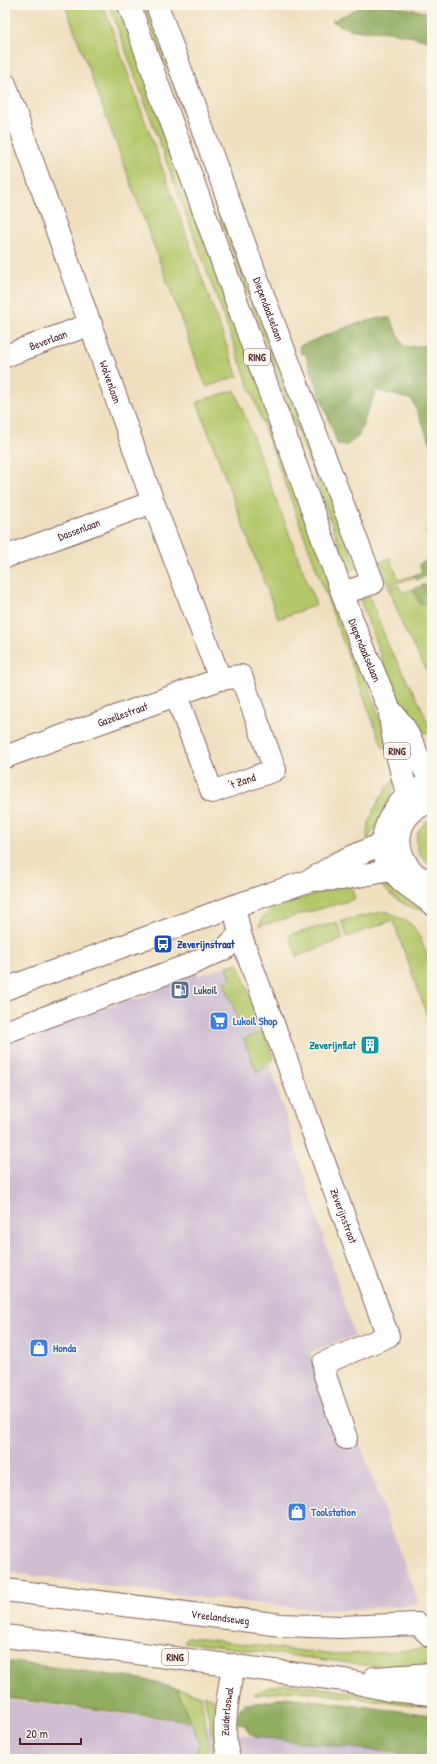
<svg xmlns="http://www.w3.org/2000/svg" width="437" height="1764" viewBox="0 0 437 1764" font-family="'Patrick Hand',sans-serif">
<rect width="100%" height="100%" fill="#fbf7ec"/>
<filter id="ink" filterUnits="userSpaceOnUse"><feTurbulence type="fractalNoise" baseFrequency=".025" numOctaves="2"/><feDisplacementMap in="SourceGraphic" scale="8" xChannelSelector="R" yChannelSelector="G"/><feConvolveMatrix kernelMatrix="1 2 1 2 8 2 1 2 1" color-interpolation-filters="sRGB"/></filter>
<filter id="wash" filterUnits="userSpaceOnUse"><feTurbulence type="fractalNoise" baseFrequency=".012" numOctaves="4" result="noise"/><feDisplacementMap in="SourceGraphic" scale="16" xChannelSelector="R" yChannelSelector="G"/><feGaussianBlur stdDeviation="0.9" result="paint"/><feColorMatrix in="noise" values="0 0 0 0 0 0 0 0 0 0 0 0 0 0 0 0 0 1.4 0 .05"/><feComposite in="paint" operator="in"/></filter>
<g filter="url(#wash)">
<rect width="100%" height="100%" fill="#efdfbf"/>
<g fill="#cebed1">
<polygon points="238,962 354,1336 310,1352 334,1421 349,1415 419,1604 344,1610 291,1607 163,1593 5,1572 5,1045 131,998 136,1000 151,994 149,987 195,970 198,976"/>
<polygon points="5,1700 190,1722 247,1736 432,1757 432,1759 5,1759"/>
</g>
<g fill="#b4c76b" stroke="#7f734b">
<polygon points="65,5 103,5 238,377 235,377 206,387"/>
<polygon points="109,5 120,5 342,611 390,747 383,748 348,655"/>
<polygon points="143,5 152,5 357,568 349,571 217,209 194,140"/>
<polygon points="235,390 316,605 278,619 197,402"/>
<polygon points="390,558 399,580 414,575 415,577 388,586 380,562"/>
<polygon points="396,586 399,586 402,593 413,589 421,605 432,601 432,680 404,629 389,588"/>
<polygon points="369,595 389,647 420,704 431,731 414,736 400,708 360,599"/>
<path d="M395,778C393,797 380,824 367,839C366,818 382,793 395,778Z"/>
<path d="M432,819V865C411,856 411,827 432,819Z"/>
<path d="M378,880L390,885L428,911C407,909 389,897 378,880Z"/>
<polygon points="350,883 355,899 259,926 263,917 275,907"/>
<polygon points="386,911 411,924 419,935 432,968 432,1029 393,920 347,937 341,921"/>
<polygon points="337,922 343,939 297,956 289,935"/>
<polygon points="238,963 258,1018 240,1025 224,982 231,979 227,966"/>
<polygon points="263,1032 274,1059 257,1073 244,1039"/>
<polygon points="187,1637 327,1654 375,1653 432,1648 432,1668 373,1666 184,1642"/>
<path d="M284,1684L432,1701V1707L291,1690C279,1691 267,1694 255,1695L254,1694L267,1688Z"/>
<polygon points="177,1689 201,1695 210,1759 195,1759 199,1743 191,1720 190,1721"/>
<polygon points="204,1695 213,1699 217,1707 215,1738 217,1759 214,1759 210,1724"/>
</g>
<g fill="#8fac5f" stroke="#6c6645">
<path d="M365,5H385L432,13V42C420,39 408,35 396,33C370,29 357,36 332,21Z"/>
<polygon points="379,318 390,318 404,347 432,345 432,446 412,400 376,390 358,437 347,445 338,445 305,353 301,354 299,346 355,324"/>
<polygon points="432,521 432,547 426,531"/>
<polygon points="432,558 432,574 416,580 414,575 422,572 419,564"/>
<polygon points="432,582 432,601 421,605 413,589"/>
<polygon points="5,1661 142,1679 177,1689 190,1721 5,1698"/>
<path d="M286,1697L432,1715V1757L256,1737L249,1733L244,1724L237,1723C239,1698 247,1704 267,1702C273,1701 280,1698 286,1697Z"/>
</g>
</g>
<g filter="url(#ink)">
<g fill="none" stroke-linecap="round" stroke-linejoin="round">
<defs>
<g id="minor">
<path id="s1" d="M157,5L266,303L373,583L343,593"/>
<path id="s2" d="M5,84L153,502L220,679"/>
<path id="s3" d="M5,356L91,324"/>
<path id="s4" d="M5,557L153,502"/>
<path id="s5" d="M5,757L220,679L241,676L275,770L212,792L176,695"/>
<polyline points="311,880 336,864 383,843"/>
<path id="s6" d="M234,906L240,934L388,1336L324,1363L325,1375L346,1438"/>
<polyline points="5,989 234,906 311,880 342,879 391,870"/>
<polyline points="5,1032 189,965 226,948 240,934"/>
<path id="s7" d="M5,1590L281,1625L340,1627L418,1624L432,1637"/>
<path id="s8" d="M229,1759C220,1729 229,1695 233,1665"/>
</g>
<g id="major">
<path id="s9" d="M129,5L354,625L389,708L404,727L414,746L419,760L432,783"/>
<path d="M390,713C392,746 405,779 411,813"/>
<path d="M432,784C397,791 368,838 392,870C402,885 419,892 432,904"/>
<path d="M410,869C390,843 399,810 432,802"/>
<polyline points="400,870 410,869 417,876 432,882"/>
<polyline points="5,1636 344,1680 389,1690 432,1694"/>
<polyline points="374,1678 432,1674"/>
</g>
</defs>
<use href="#minor" stroke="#84625f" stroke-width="24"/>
<use href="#major" stroke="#84625f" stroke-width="24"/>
<use href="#minor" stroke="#fff" stroke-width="22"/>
<use href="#major" stroke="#fff" stroke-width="22"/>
</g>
</g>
<defs>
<symbol id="bus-square" viewBox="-11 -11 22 22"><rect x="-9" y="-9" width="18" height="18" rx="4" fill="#1a4fb4" stroke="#fbf7ec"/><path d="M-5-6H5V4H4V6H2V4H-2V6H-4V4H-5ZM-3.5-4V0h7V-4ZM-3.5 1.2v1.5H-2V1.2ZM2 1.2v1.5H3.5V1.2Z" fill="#fff"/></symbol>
<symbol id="fuel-square" viewBox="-11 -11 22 22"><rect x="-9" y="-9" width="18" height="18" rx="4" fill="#5c6f8a" stroke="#fbf7ec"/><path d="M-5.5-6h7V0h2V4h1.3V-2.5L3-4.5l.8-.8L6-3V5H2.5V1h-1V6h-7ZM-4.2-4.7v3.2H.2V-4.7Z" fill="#fff"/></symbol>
<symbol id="supermarket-square" viewBox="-11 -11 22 22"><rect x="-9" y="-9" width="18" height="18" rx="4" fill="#3f7fe0" stroke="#fbf7ec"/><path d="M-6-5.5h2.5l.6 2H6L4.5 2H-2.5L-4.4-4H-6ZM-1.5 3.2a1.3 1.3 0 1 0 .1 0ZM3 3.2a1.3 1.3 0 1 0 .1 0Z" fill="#fff"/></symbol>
<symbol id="building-square" viewBox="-11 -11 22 22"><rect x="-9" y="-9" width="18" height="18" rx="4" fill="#0f9aa8" stroke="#fbf7ec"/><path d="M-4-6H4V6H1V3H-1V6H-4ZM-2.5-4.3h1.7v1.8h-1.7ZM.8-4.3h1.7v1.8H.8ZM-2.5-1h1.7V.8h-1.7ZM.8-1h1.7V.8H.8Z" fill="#fff"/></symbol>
<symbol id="shop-square" viewBox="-11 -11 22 22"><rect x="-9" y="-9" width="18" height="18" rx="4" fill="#3f7fe0" stroke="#fbf7ec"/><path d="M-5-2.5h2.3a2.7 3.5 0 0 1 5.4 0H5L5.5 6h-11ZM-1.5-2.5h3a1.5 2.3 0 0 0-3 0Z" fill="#fff"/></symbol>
</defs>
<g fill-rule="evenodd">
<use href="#bus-square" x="152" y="933" width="22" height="22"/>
<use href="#fuel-square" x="169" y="979" width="22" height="22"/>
<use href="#supermarket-square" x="208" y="1010" width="22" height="22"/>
<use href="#building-square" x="359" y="1034" width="22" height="22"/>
<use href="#shop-square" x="28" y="1337" width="22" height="22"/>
<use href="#shop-square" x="286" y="1501" width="22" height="22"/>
</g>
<g text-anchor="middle" stroke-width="3" stroke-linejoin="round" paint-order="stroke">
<g fill="#fbf7ec" stroke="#7f6065" stroke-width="1">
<rect x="244" y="349" width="26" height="16" rx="3"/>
<rect x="384" y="743" width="26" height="16" rx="3"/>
<rect x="162" y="1649" width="26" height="16" rx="3"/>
</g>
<g font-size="10" font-weight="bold" fill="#4a1f2b">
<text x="257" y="361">RING</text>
<text x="397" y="755">RING</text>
<text x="175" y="1661">RING</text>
</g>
<g font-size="11" fill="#4a1f2b" stroke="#fbf7ec">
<text dy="4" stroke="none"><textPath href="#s1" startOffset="324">Diependaalselaan</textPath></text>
<text dy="4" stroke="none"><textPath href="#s3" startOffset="46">Beverlaan</textPath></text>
<text dy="4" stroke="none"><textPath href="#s2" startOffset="316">Wolvenlaan</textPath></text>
<text dy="4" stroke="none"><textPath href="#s4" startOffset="79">Dassenlaan</textPath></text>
<text dy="4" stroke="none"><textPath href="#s9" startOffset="687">Diependaalselaan</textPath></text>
<text dy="4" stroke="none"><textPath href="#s5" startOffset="125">Gazellestraat</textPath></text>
<text transform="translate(242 781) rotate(-19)" y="4">'t Zand</text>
<text dy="4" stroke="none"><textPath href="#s6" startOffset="329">Zeverijnstraat</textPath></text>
<text dy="4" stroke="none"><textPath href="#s7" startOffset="217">Vreelandseweg</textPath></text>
<text dy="4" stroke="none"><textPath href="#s8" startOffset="48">Zuiderloswal</textPath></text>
</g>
<g font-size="11" font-weight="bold" fill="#164399" stroke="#fbf7ec" text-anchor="start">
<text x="177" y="948">Zeverijnstraat</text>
</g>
<g font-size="11" font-weight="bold" fill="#4e5e75" stroke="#fbf7ec" text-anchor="start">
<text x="194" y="994">Lukoil</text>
</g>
<g font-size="11" font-weight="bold" fill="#366cbe" stroke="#fbf7ec" text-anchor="start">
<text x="233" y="1025">Lukoil Shop</text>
<text x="53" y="1352">Honda</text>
<text x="311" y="1516">Toolstation</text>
</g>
<g font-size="11" font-weight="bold" fill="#0d838f" stroke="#fbf7ec" text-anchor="end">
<text x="356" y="1049">Zeverijnflat</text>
</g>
</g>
<rect width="437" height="1764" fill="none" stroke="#fbf7ec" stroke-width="20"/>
<path d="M20 1738v6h61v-6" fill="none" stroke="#4a1f2b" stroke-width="2"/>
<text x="26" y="1738" font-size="12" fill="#4a1f2b" stroke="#fbf7ec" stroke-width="3" paint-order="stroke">20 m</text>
</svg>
